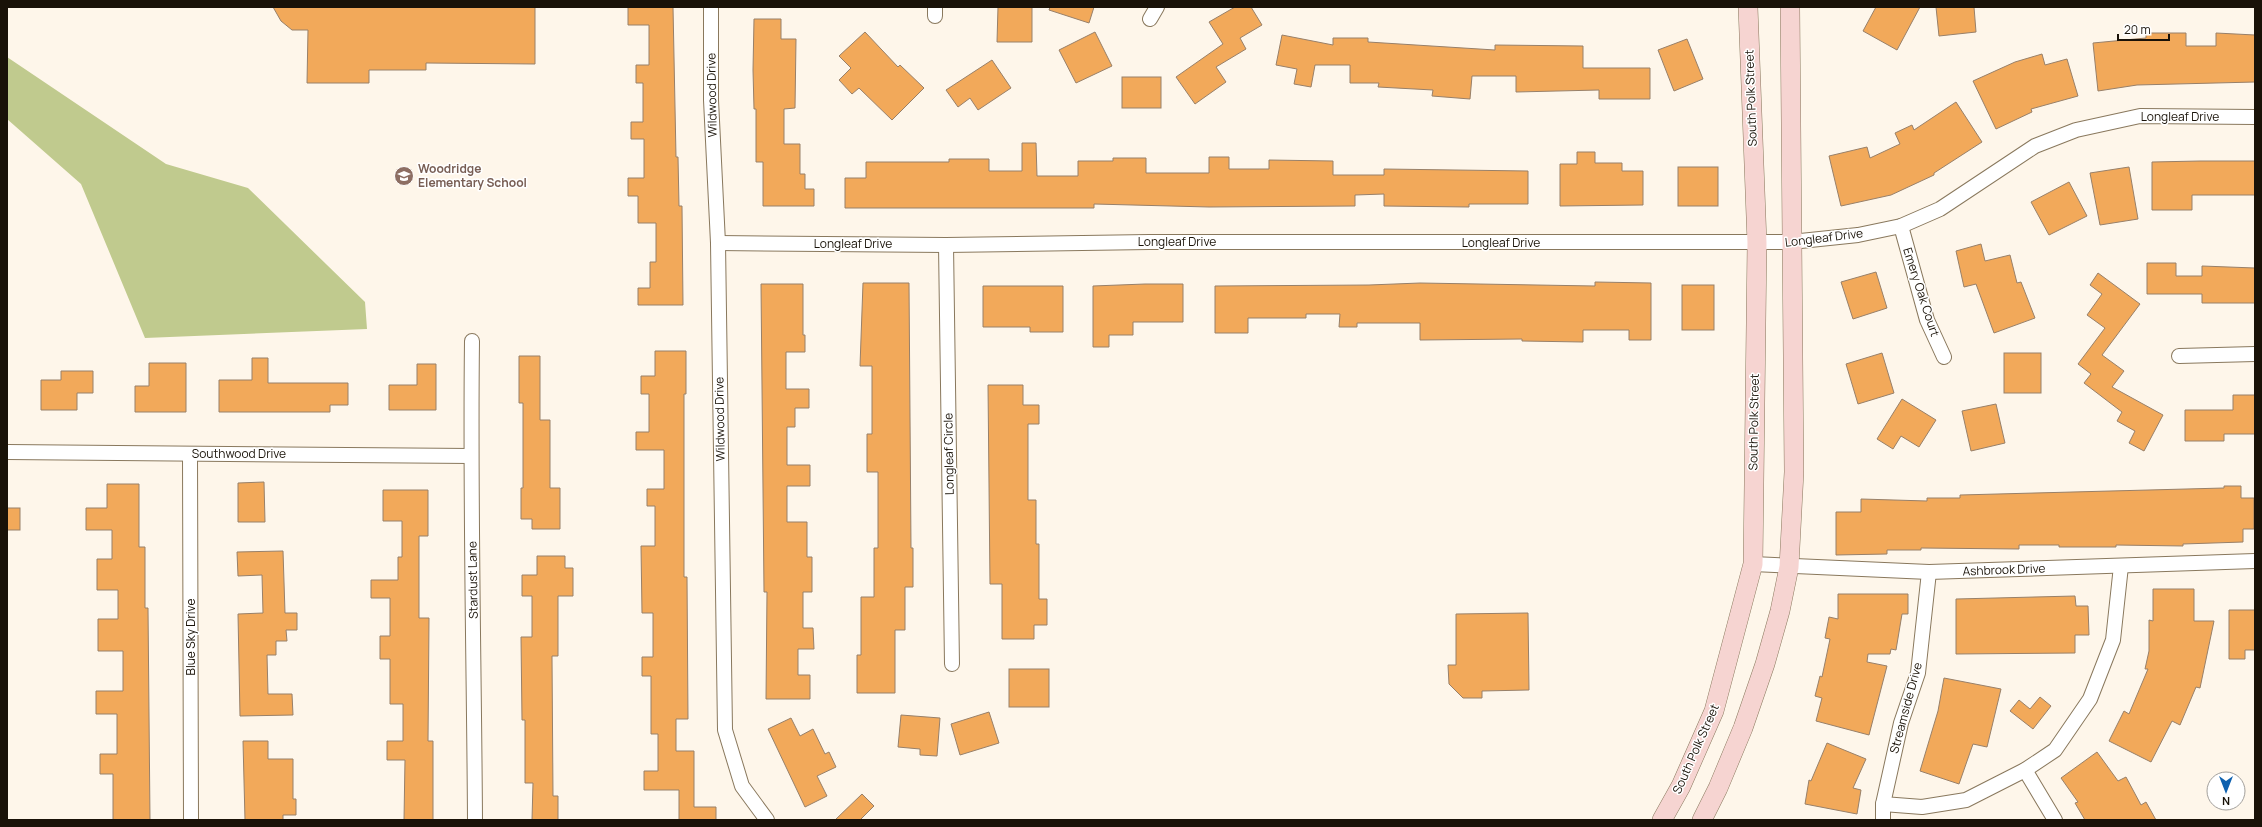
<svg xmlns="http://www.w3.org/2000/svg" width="2262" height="827" viewBox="0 0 2262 827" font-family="Manrope,sans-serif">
<rect width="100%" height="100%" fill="#fef6ea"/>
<polygon fill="#c0ca8e" points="7,57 166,164 248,188 365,302 367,329 145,338 81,184 7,119"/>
<g fill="#f2a95a" stroke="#988069">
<polygon points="273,7 535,7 535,64 426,63 426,70 369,70 369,83 307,83 308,30 292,30 281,21"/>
<polygon points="628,7 673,7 676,157 678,157 679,206 682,206 683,305 638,305 638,288 650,288 650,262 656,262 656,223 638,223 638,196 628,196 628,178 644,178 644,139 631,139 631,122 643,122 643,83 636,83 636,65 649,65 649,25 628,25"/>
<polygon points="998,7 1032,7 1032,42 997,42"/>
<polygon points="1050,7 1094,7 1089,23 1049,10"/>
<polygon points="1235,7 1251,7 1262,25 1240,38 1246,49 1216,67 1226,82 1195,104 1176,77 1223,44 1209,22"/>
<polygon points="1876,7 1920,7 1897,50 1863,31"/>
<polygon points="1936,7 1974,7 1976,32 1939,36"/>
<polygon points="754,19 781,19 781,39 796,39 795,108 784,109 784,144 800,144 800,174 805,174 805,189 814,189 814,206 763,206 763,162 756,162 756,109 754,109 753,70"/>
<polygon points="865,32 898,67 900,65 924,88 892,120 859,88 852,94 839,80 851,68 839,56"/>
<polygon points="1095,32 1112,66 1076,83 1059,50"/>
<polygon points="2146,33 2186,33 2186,46 2216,46 2216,33 2255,35 2255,82 2137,85 2098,91 2093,43 2146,38"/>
<polygon points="1282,35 1333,45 1333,38 1368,38 1368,42 1495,50 1495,45 1583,46 1583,68 1650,68 1650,99 1599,99 1599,90 1516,92 1516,76 1472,76 1470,99 1432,96 1433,90 1378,87 1379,83 1350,83 1350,65 1315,65 1311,87 1294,84 1297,69 1276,65"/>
<polygon points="1687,39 1703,79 1674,91 1658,50"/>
<polygon points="2042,54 2045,65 2067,59 2078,96 2031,109 2032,112 1996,129 1973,81 2015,62"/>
<polygon points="992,60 1011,88 978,110 970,98 958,107 946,90"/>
<rect x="1122" y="77" width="39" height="31"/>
<polygon points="1956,102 1982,142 1934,173 1934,175 1891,195 1841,206 1829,156 1867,147 1870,158 1900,144 1895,133 1912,125 1914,130"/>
<polygon points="1022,143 1036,143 1037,176 1078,176 1078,161 1113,161 1113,158 1146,158 1146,173 1209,173 1209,157 1229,157 1229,169 1269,169 1269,160 1333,161 1333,175 1384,175 1384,169 1528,171 1528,204 1469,204 1469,207 1384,206 1384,194 1355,195 1355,206 1209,207 1094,204 1094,208 845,208 845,178 866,178 866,162 949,162 949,159 989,159 989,171 1022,171"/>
<polygon points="1577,152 1595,152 1595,163 1622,163 1622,171 1643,171 1643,205 1560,206 1560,164 1577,164"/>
<polygon points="2200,161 2255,161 2255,195 2192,195 2192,210 2152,210 2152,162"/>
<rect x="1678" y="167" width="40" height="39"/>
<polygon points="2129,167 2138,219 2100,225 2090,173"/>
<polygon points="2069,182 2087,216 2049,235 2031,202"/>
<polygon points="1981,244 1985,261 2010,255 2017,283 2021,282 2035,318 1994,333 1976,284 1964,287 1956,251"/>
<polygon points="2147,263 2176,263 2176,276 2202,276 2202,266 2255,268 2255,303 2202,303 2202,294 2147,294"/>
<polygon points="1876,272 1887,308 1853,319 1841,282"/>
<polygon points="2098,273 2140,304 2102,355 2124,371 2112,387 2163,415 2144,451 2129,443 2135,431 2117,421 2122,412 2084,383 2091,374 2078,364 2105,328 2087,315 2102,294 2090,285"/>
<polygon points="1595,282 1651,283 1651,340 1629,340 1629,330 1583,330 1583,342 1522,341 1522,339 1420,340 1420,323 1357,323 1357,327 1339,327 1340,314 1306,314 1306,318 1248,318 1248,333 1215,333 1215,286 1369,285 1420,283 1595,286"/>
<polygon points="863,283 909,283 911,548 913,548 913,587 905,587 905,630 895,630 895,693 857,693 857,655 861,655 861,597 874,597 874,548 878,548 878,472 867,472 867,434 872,434 872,366 860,366"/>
<polygon points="761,284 803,284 803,335 805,335 805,352 786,352 786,389 809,389 809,408 795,408 795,427 787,427 787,465 810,465 810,486 787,486 787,522 807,522 807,557 812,557 812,592 803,592 803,628 813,628 814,649 798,649 798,675 810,675 810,699 766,699 767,592 764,592"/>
<polygon points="1145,284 1183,284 1183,322 1133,322 1133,335 1109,335 1109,347 1093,347 1093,286"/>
<rect x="1682" y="285" width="32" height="45"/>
<polygon points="983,286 1063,286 1063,332 1030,332 1030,327 983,327"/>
<polygon points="655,351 686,351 686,394 684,394 684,577 687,577 688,719 676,719 676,751 694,751 694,807 716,807 716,820 679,820 679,790 644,790 644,771 658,771 658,734 651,734 651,676 642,676 642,657 653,657 653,613 642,613 641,546 655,546 655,506 647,506 647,489 664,489 664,450 636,450 636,432 649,432 649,394 641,394 641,376 655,376"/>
<polygon points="1882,353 1894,393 1858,404 1846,364"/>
<rect x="2004" y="353" width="37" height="40"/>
<polygon points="519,356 540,356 540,420 550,420 550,488 560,488 560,529 532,529 532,519 521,519 521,488 523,488 523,403 519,403"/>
<polygon points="252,358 268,358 268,383 348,383 348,405 330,405 330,412 219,412 219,380 252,380"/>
<polygon points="149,363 186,363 186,412 135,412 135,386 149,386"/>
<polygon points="417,364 436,364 436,410 389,410 389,385 417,385"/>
<polygon points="61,371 93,371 93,393 77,393 77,410 41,410 41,380 61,380"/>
<polygon points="988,385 1023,385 1023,405 1039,405 1039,424 1028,424 1028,500 1036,500 1036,544 1039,544 1039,599 1047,599 1047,625 1034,625 1034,639 1002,639 1002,584 990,584"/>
<polygon points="2233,395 2255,395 2255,434 2224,434 2224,441 2185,441 2185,410 2233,410"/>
<polygon points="1902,399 1936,420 1919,447 1901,436 1893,449 1877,439"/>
<polygon points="1996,404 2005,443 1971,451 1962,411"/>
<polygon points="264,482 265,522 238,522 238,483"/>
<polygon points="107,484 139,484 139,547 145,547 145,608 148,608 150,820 113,820 113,774 100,774 100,754 117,754 117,714 96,714 96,691 123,691 123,651 98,651 98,619 118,619 118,590 97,590 97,559 112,559 112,530 86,530 86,508 107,508"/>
<polygon points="2224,486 2241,486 2241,498 2254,498 2254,529 2243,529 2243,542 2183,544 2183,546 2116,545 2116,547 2059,547 2059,545 2019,545 2019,549 1921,548 1921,550 1887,550 1887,554 1836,555 1836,512 1861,512 1861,499 1927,501 1927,498 1960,498 1960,495 2224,488"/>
<polygon points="383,490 428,490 428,536 419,536 419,618 429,618 428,741 433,741 433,820 404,820 405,760 387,760 387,741 403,741 403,704 390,704 390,659 380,659 380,636 390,636 390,598 371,598 371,580 398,580 398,557 402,557 402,521 383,521"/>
<rect x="7" y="508" width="13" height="22"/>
<polygon points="283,551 285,613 297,613 297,630 286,630 287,641 276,641 276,655 267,655 268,694 292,694 293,715 240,716 238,614 263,613 262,575 238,576 237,552"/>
<polygon points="537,556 565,556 565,568 573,568 573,596 558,596 558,656 552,656 553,796 558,796 558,820 532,820 533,783 525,783 525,720 522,720 521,637 532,637 532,596 522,596 522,575 537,575"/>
<polygon points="2153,589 2194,589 2194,621 2214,621 2200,688 2196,687 2180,725 2172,721 2151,762 2109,741 2124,711 2129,714 2148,669 2145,669 2149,651 2149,620 2153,621"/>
<polygon points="1838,594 1908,594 1908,614 1902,614 1896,650 1891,649 1890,654 1868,654 1867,662 1887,666 1869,735 1816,721 1822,698 1815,696 1820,676 1822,677 1830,639 1825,638 1829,617 1838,619"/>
<polygon points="2075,596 2076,606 2088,606 2089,635 2075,635 2075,653 1956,654 1956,599"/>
<polygon points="2229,610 2255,610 2255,650 2245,650 2245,659 2229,659"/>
<polygon points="1528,613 1529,690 1482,691 1482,698 1463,698 1449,684 1448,665 1456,665 1456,614"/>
<rect x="1009" y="669" width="40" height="38"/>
<polygon points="1944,678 2001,689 1987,747 1973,744 1959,784 1920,771 1938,711"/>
<polygon points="2040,697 2051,706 2033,729 2010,711 2019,700 2030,709"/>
<polygon points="989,712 999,743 960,755 951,724"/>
<polygon points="901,715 940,718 937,756 920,755 920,749 898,747"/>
<polygon points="791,718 800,736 813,729 825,754 829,752 836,767 817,776 827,796 805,807 768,729"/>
<polygon points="243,741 268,741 268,759 293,759 293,799 296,799 296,815 283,815 283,820 245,820"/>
<polygon points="1827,743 1866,759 1853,788 1861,790 1857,814 1805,804 1809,780 1811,781"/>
<polygon points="2097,752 2118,781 2126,777 2141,805 2146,802 2156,820 2085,820 2075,803 2078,802 2061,778"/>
<polygon points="862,794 874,806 860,820 835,820"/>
</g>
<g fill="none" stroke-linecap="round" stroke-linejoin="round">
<defs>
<g id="minor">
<polyline points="711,7 711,100 718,243 725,730 742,786 767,820"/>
<polyline points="935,7 935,16"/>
<polyline points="1150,19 1157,7"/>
<polyline points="1901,226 1927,320 1944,357"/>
<polyline points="718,243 946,245 1149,242 1791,242 1858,235 1901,226 1940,209 2035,146 2076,130 2140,116 2255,117"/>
<polyline points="946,245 952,664"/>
<path d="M472,341C470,501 474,660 475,820"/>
<polyline points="2179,356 2255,354"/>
<polyline points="7,452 471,456"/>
<polyline points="190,454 191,820"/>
<polyline points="1753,564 1929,572 2255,561"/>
<polyline points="2025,770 2055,820"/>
<polyline points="1883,804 1922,807 1966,800 2025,770 2055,750 2090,699 2113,640 2121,566"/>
<polyline points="1883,820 1883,804 1901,723 1918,673 1929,572"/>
</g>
<g id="secondary">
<polyline points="1662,820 1681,786 1714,711 1753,564 1757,243 1748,7"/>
<polyline points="1702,820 1718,788 1743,728 1765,664 1780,611 1789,567 1794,472 1790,7"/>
</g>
</defs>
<use href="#minor" stroke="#89785d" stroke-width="16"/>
<use href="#secondary" stroke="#89785d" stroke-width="20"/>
<use href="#minor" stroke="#fff" stroke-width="14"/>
<use href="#secondary" stroke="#f6d4d1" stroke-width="19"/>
</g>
<defs>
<symbol id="school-disc" viewBox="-11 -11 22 22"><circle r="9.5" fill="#8d6e63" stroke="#fff"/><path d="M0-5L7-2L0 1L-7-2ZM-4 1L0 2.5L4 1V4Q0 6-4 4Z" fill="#fff"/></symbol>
</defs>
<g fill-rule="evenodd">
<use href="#school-disc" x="393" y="165" width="22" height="22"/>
</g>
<g text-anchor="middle" stroke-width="3" stroke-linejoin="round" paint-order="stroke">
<g font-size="12" fill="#191208" stroke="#fff">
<text transform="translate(712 95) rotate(-91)" y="4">Wildwood Drive</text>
<text transform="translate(1751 98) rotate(-92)" y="4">South Polk Street</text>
<text x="2180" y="121">Longleaf Drive</text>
<text transform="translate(1824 238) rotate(-7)" y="4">Longleaf Drive</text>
<text x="1177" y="246">Longleaf Drive</text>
<text x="1501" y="247">Longleaf Drive</text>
<text x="853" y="248">Longleaf Drive</text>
<text transform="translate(1921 292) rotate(72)" y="4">Emery Oak Court</text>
<text transform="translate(720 419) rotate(-91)" y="4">Wildwood Drive</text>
<text transform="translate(1754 422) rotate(-89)" y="4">South Polk Street</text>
<text x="239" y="458">Southwood Drive</text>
<text transform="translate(949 454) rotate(-91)" y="4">Longleaf Circle</text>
<text transform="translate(2004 570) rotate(-2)" y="4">Ashbrook Drive</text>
<text transform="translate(473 580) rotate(-91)" y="4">Stardust Lane</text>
<text transform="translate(191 637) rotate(-90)" y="4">Blue Sky Drive</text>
<text transform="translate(1906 708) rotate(-75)" y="4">Streamside Drive</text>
<text transform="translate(1696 749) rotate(-66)" y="4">South Polk Street</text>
</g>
<g font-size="12" font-weight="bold" fill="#785e54" stroke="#fff" text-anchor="start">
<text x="418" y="173">Woodridge<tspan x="418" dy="14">Elementary School</tspan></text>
</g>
</g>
<rect width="2262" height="827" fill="none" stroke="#191208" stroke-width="16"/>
<g transform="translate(2226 791) rotate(180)"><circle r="19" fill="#ffffff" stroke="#a3a09c"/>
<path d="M0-3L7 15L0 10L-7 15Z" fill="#0e61af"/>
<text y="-6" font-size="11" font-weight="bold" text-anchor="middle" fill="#191208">N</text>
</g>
<path d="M2118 34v6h51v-6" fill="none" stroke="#191208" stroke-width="2"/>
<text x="2124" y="34" font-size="12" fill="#191208" stroke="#ffffff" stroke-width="3" paint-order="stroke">20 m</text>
</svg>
